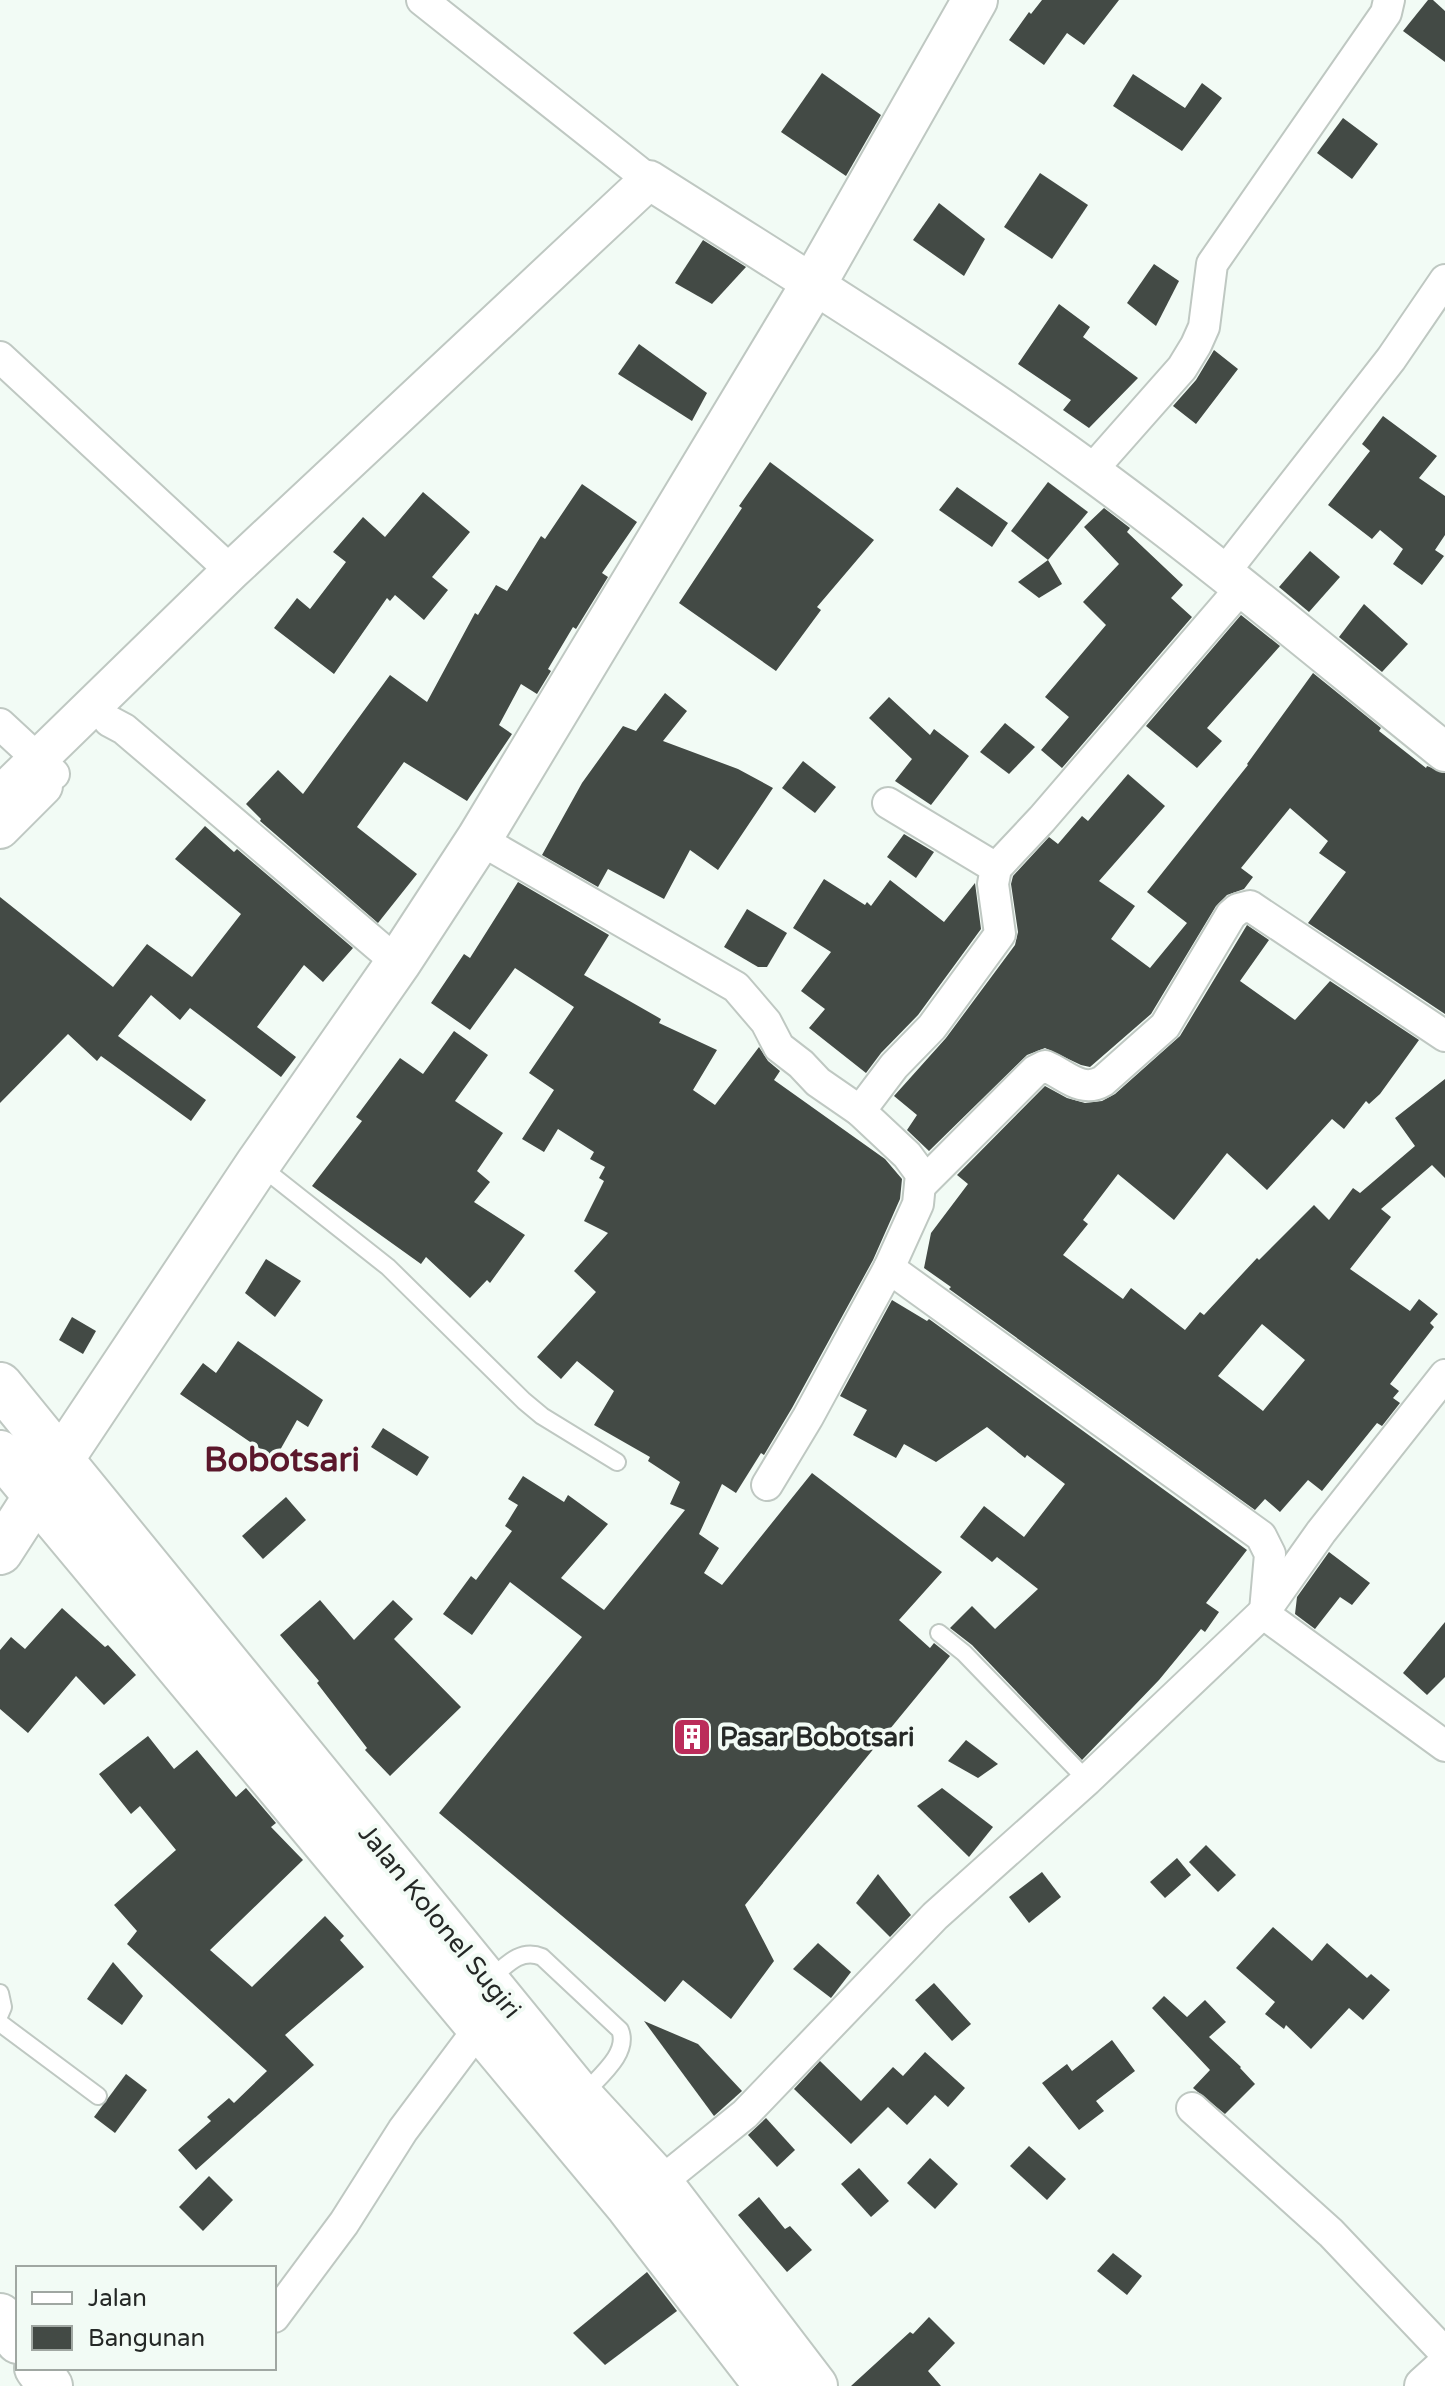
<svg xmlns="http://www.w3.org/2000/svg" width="1445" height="2386" viewBox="0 0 1445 2386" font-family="'Varela Round',sans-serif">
<rect width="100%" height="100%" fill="#f2fbf5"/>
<g fill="#434a45" fill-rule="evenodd">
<polygon points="1042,0 1119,0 1084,45 1067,33 1044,65 1009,40 1029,12 1031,14"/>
<polygon points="1428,0 1433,0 1445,11 1445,62 1403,31"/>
<polygon points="822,73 881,115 846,176 781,132"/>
<polygon points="1133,74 1185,108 1202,83 1222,98 1182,151 1113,106"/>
<polygon points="1343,118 1378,144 1352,179 1317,153"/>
<polygon points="1040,173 1088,205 1052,259 1004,227"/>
<polygon points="939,203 985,239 964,276 913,240"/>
<polygon points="703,240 746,267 712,304 675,283"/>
<polygon points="1154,264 1179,281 1156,326 1127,303"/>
<polygon points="1059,304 1090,327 1083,337 1138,378 1089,428 1063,410 1071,400 1018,364"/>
<polygon points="639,344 707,393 692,421 618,374"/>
<polygon points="1214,350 1238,369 1196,424 1173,406 1196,380"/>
<polygon points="1383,416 1437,456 1419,478 1445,496 1445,535 1435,550 1444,556 1422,585 1393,564 1403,549 1380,530 1372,539 1328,505 1370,451 1362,444"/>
<polygon points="770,462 874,540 817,607 821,610 776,671 679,603 742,508 739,506"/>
<polygon points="1048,482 1088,512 1048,560 1011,531"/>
<polygon points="582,484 637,522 602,573 608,577 576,629 573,627 548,669 551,671 537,694 521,684 499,725 512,734 467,801 404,762 357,827 417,874 378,923 260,821 261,819 246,804 278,770 303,794 390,675 427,702 475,613 478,615 496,585 507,591 541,536 545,539"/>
<polygon points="957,487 1008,523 992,547 939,510"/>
<polygon points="423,492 470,532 432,577 448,590 424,620 395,595 390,601 387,598 334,674 274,628 297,598 310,609 346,562 333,552 363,517 385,537"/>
<polygon points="1104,508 1130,528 1127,532 1183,585 1171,598 1192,617 1062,768 1041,750 1069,717 1045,697 1106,625 1083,602 1119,564 1084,527"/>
<polygon points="1310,551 1340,577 1309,612 1279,587"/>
<polygon points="1048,560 1062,584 1039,598 1018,582"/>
<polygon points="1364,604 1408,644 1382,672 1339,637"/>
<polygon points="1241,615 1280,646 1207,728 1222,741 1197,768 1146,726"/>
<polygon points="1313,673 1381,728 1379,731 1426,768 1427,766 1445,773 1445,1014 1308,923 1346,872 1319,853 1328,841 1290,808 1241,868 1253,877 1244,889 1227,895 1216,906 1151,1014 1090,1067 1081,1065 1045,1048 1027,1055 929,1151 907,1130 917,1115 894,1096 946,1038 1015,945 1018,932 1011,884 1013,876 1049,837 1058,844 1082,816 1088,821 1128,774 1165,806 1099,881 1135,906 1111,939 1150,968 1187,923 1147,892 1248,765 1247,764"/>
<polygon points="665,693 687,711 663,741 738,769 773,788 718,870 690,850 664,899 608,869 598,887 542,855 582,783 623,726 636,731"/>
<polygon points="889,697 930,735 934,729 969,756 931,805 895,781 912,759 869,718"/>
<polygon points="1005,723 1035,747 1009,774 980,752"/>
<polygon points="803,761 836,787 815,813 782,788"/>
<polygon points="205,826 234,852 237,849 353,948 323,982 304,965 257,1027 296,1057 281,1077 190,1008 180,1020 151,995 118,1036 206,1100 191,1121 101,1056 97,1061 68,1034 0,1103 0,897 113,987 147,944 192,977 241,914 175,859"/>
<polygon points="904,834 934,852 916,878 887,857"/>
<polygon points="824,879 865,905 867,902 871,906 890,880 944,922 975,883 981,929 918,1015 881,1053 866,1073 809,1028 825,1009 801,991 831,952 793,928"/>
<polygon points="518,882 609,935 584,975 661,1019 659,1023 717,1050 693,1090 715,1105 759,1047 768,1061 780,1071 774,1080 885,1159 902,1179 900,1199 873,1260 792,1408 764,1455 761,1453 736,1493 722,1484 699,1534 719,1548 704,1573 722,1585 812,1473 942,1572 899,1620 930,1648 934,1643 950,1656 745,1905 774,1961 731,2019 683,1980 665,2002 439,1813 582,1637 510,1582 472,1635 443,1614 471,1576 476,1580 512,1531 505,1526 518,1505 508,1499 523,1476 564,1502 568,1495 608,1524 561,1578 604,1610 685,1510 670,1504 680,1482 648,1461 650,1457 594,1425 614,1391 577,1361 561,1379 537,1357 596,1292 574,1271 608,1233 584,1221 604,1181 599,1178 605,1167 590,1159 594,1152 558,1129 544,1152 522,1139 554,1090 529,1073 574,1007 515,968 470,1030 431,1003 464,954 470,958"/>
<polygon points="747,909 787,933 767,967 758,967 724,947"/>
<path d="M1247,925L1269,940L1240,981L1295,1020L1330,981L1419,1040L1380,1094L1369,1104L1366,1101L1344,1129L1332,1119L1267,1190L1227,1153L1174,1220L1118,1174L1083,1220L1088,1224L1063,1255L1123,1299L1131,1288L1185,1330L1200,1312L1204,1315L1257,1258L1259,1260L1314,1205L1329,1220L1353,1188L1360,1193L1415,1146L1395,1118L1445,1079V1178L1432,1165L1381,1209L1391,1217L1350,1269L1410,1311L1419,1299L1438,1314L1430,1323L1434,1327L1390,1384L1399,1391L1393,1398L1400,1403L1382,1426L1377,1423L1322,1491L1308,1480L1280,1512L1265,1499L1255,1510L949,1289L951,1287L924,1268L931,1233L968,1184L957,1175L1045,1086L1067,1098L1085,1103L1102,1101L1115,1094L1180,1036ZM1262,1324L1305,1360L1263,1411L1218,1376Z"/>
<polygon points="454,1031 488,1055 455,1101 503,1133 477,1171 490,1182 474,1202 525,1235 490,1283 487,1280 470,1298 426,1257 421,1264 312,1186 362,1121 356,1117 400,1058 423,1074"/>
<polygon points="266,1259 301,1281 275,1317 245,1293"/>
<polygon points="892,1300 927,1321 929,1319 1247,1550 1206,1603 1219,1612 1205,1632 1201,1629 1159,1680 1082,1760 972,1645 950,1628 972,1606 995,1629 1038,1589 997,1557 992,1562 960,1537 984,1506 1024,1537 1065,1484 1027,1455 1025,1458 987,1427 936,1462 904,1444 896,1458 853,1435 867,1410 840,1396"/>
<polygon points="72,1317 96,1331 83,1354 59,1340"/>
<polygon points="238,1341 323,1400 308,1427 297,1420 275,1459 180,1394 203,1363 216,1373"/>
<polygon points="383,1428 429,1457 417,1476 371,1447"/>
<polygon points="286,1497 306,1520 263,1559 242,1536"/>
<polygon points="1329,1552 1370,1583 1352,1605 1340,1597 1315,1629 1295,1614 1297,1597"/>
<polygon points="320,1600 354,1640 393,1600 413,1619 394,1639 461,1707 390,1776 365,1750 367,1748 317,1683 319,1681 280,1635"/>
<polygon points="62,1608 105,1647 108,1645 136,1675 104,1705 76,1676 28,1733 0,1709 0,1650 11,1637 25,1649"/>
<polygon points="1445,1622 1445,1677 1427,1695 1403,1673"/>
<polygon points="148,1736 174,1769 197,1750 236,1797 246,1788 276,1823 271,1827 303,1860 210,1950 252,1987 325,1916 344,1936 340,1940 364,1967 285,2035 314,2065 196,2170 178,2150 211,2121 207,2117 229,2098 234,2103 267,2071 127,1944 137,1931 114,1905 176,1850 140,1806 131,1814 99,1774"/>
<polygon points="966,1740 998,1764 978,1778 948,1761"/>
<polygon points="942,1788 993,1827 969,1857 917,1806"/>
<polygon points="1206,1845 1236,1875 1218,1892 1189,1862"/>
<polygon points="1177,1858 1191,1875 1165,1898 1150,1882"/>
<polygon points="1042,1872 1061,1897 1029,1923 1009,1897"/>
<polygon points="878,1874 911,1915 890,1937 856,1903"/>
<polygon points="1273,1927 1312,1961 1327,1943 1367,1978 1371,1974 1390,1990 1363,2020 1349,2008 1311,2049 1286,2025 1284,2029 1265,2014 1275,2002 1236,1968"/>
<polygon points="818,1943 851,1972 831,1998 793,1969"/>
<polygon points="113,1962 143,1996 122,2025 87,1999"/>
<polygon points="934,1983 971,2024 952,2041 915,2000"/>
<polygon points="1164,1996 1187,2017 1205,2000 1226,2022 1209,2037 1241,2067 1240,2068 1255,2084 1225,2114 1193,2088 1210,2070 1152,2008"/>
<polygon points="644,2021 698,2044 742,2091 714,2116"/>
<polygon points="1112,2040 1135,2071 1096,2101 1104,2111 1079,2130 1042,2083 1067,2064 1072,2071"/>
<polygon points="925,2052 965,2088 948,2107 935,2095 907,2125 888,2107 851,2144 794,2089 820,2061 861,2101 893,2067 903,2076"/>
<polygon points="126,2074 147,2090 115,2133 94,2117"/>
<polygon points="766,2118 795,2150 777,2167 748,2135"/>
<polygon points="1029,2146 1066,2179 1047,2200 1010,2166"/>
<polygon points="930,2158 958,2184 935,2209 907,2183"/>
<polygon points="859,2168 889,2201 871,2217 841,2184"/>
<polygon points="209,2176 233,2200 203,2231 179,2207"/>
<polygon points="759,2197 785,2229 790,2226 812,2250 787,2272 738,2215"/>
<polygon points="1113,2253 1142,2276 1127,2295 1097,2271"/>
<polygon points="647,2272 677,2311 605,2365 573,2333"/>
<polygon points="929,2317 955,2343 928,2371 941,2386 851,2386 910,2332 913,2334"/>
</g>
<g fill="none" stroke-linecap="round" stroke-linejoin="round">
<defs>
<g id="service">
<polyline points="259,1165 388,1267 524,1401 542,1416 617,1462"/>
<polyline points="939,1633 964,1653 1087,1780"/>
<path d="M487,1982C504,1968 519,1947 542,1957L620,2030C630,2054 597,2078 582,2096"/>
<polyline points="0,1993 3,2007 0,2014"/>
<polyline points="0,2023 98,2096"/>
</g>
<g id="minor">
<polyline points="422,0 649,180"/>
<polyline points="0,357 231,571"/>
<polyline points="1091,471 1182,368 1196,345 1204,327 1212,264 1386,13 1389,0"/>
<polyline points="1223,574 1391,359 1445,280"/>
<polyline points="109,721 124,729 398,963"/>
<polyline points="0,724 54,774"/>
<polyline points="888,803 996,868"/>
<polyline points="479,839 736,987 766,1022 779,1047 801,1064 818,1082 860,1111 907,1155 921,1174 918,1204 889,1268 1261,1536 1270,1554 1265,1611 1268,1617 1445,1746"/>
<polyline points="860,1111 894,1066 932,1027 1000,934 993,884 996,868 1042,819 1241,588"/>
<path d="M920,1186L1035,1071L1045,1066C1065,1074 1081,1094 1103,1081L1165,1026L1231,915L1238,909L1250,906L1445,1036"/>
<polyline points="767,1485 808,1417 889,1268"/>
<polyline points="1192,2108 1331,2233 1445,2353"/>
<polyline points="646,2194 745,2114 935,1916 1087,1780 1265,1611 1321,1532 1445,1375"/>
<polyline points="274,2317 344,2223 403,2130 480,2027"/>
</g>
<g id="tertiary">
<path d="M0,796L231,571L649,180C797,274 947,366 1089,470C1211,559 1327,657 1445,752"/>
<polyline points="0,829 43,786"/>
<polyline points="1424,2386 1445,2367"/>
</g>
<polyline id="secondary" points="62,1458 258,1164 398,963 479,839 813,285 975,0"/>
<g id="primary">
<polyline points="0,1385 581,2097 660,2183 815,2386"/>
<polyline points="0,1453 629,2207 767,2386"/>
<polyline points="0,1552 51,1473"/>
<polyline points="0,2316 18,2341"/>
<polyline points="37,2368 50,2386"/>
</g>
</defs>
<use href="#service" stroke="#bfc8c2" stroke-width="20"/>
<use href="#minor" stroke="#bfc8c2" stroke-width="34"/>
<use href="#tertiary" stroke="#bfc8c2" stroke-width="42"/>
<use href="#secondary" stroke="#bfc8c2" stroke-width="48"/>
<use href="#primary" stroke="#bfc8c2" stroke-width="48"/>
<use href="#service" stroke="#fff" stroke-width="16"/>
<use href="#minor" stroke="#fff" stroke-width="30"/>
<use href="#tertiary" stroke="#fff" stroke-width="38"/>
<use href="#secondary" stroke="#fff" stroke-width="44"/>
<use href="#primary" stroke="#fff" stroke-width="44"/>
</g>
<defs>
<symbol id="building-square" viewBox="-11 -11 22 22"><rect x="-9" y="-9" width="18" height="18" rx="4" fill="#bb2c5a" stroke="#f2fbf5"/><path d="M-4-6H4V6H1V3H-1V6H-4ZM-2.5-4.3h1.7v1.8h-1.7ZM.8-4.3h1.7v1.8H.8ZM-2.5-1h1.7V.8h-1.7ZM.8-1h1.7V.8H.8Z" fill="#fff"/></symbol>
</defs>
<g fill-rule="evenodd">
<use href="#building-square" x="670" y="1715" width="44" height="44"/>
</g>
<g text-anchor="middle" stroke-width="8" stroke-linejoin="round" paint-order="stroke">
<g font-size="26" font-weight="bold" fill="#252826" stroke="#f2fbf5" text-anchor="start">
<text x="720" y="1746">Pasar Bobotsari</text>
</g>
<g font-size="26" fill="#252826" stroke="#f2fbf5">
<text transform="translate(440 1921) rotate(51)" y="9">Jalan Kolonel Sugiri</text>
</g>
<g font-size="34" font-weight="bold" fill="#5b172b" stroke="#f2fbf5">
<text x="282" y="1471">Bobotsari</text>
</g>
</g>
<rect x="16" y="2266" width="260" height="104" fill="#f2fbf5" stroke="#a0a7a2" stroke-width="2"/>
<rect x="32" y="2292" width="40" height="12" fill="#ffffff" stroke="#a0a7a2" stroke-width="2"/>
<text x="88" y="2306" font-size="24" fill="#252826">Jalan</text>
<rect x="32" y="2326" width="40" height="24" fill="#434a45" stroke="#a0a7a2" stroke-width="2"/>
<text x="88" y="2346" font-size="24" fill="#252826">Bangunan</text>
</svg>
